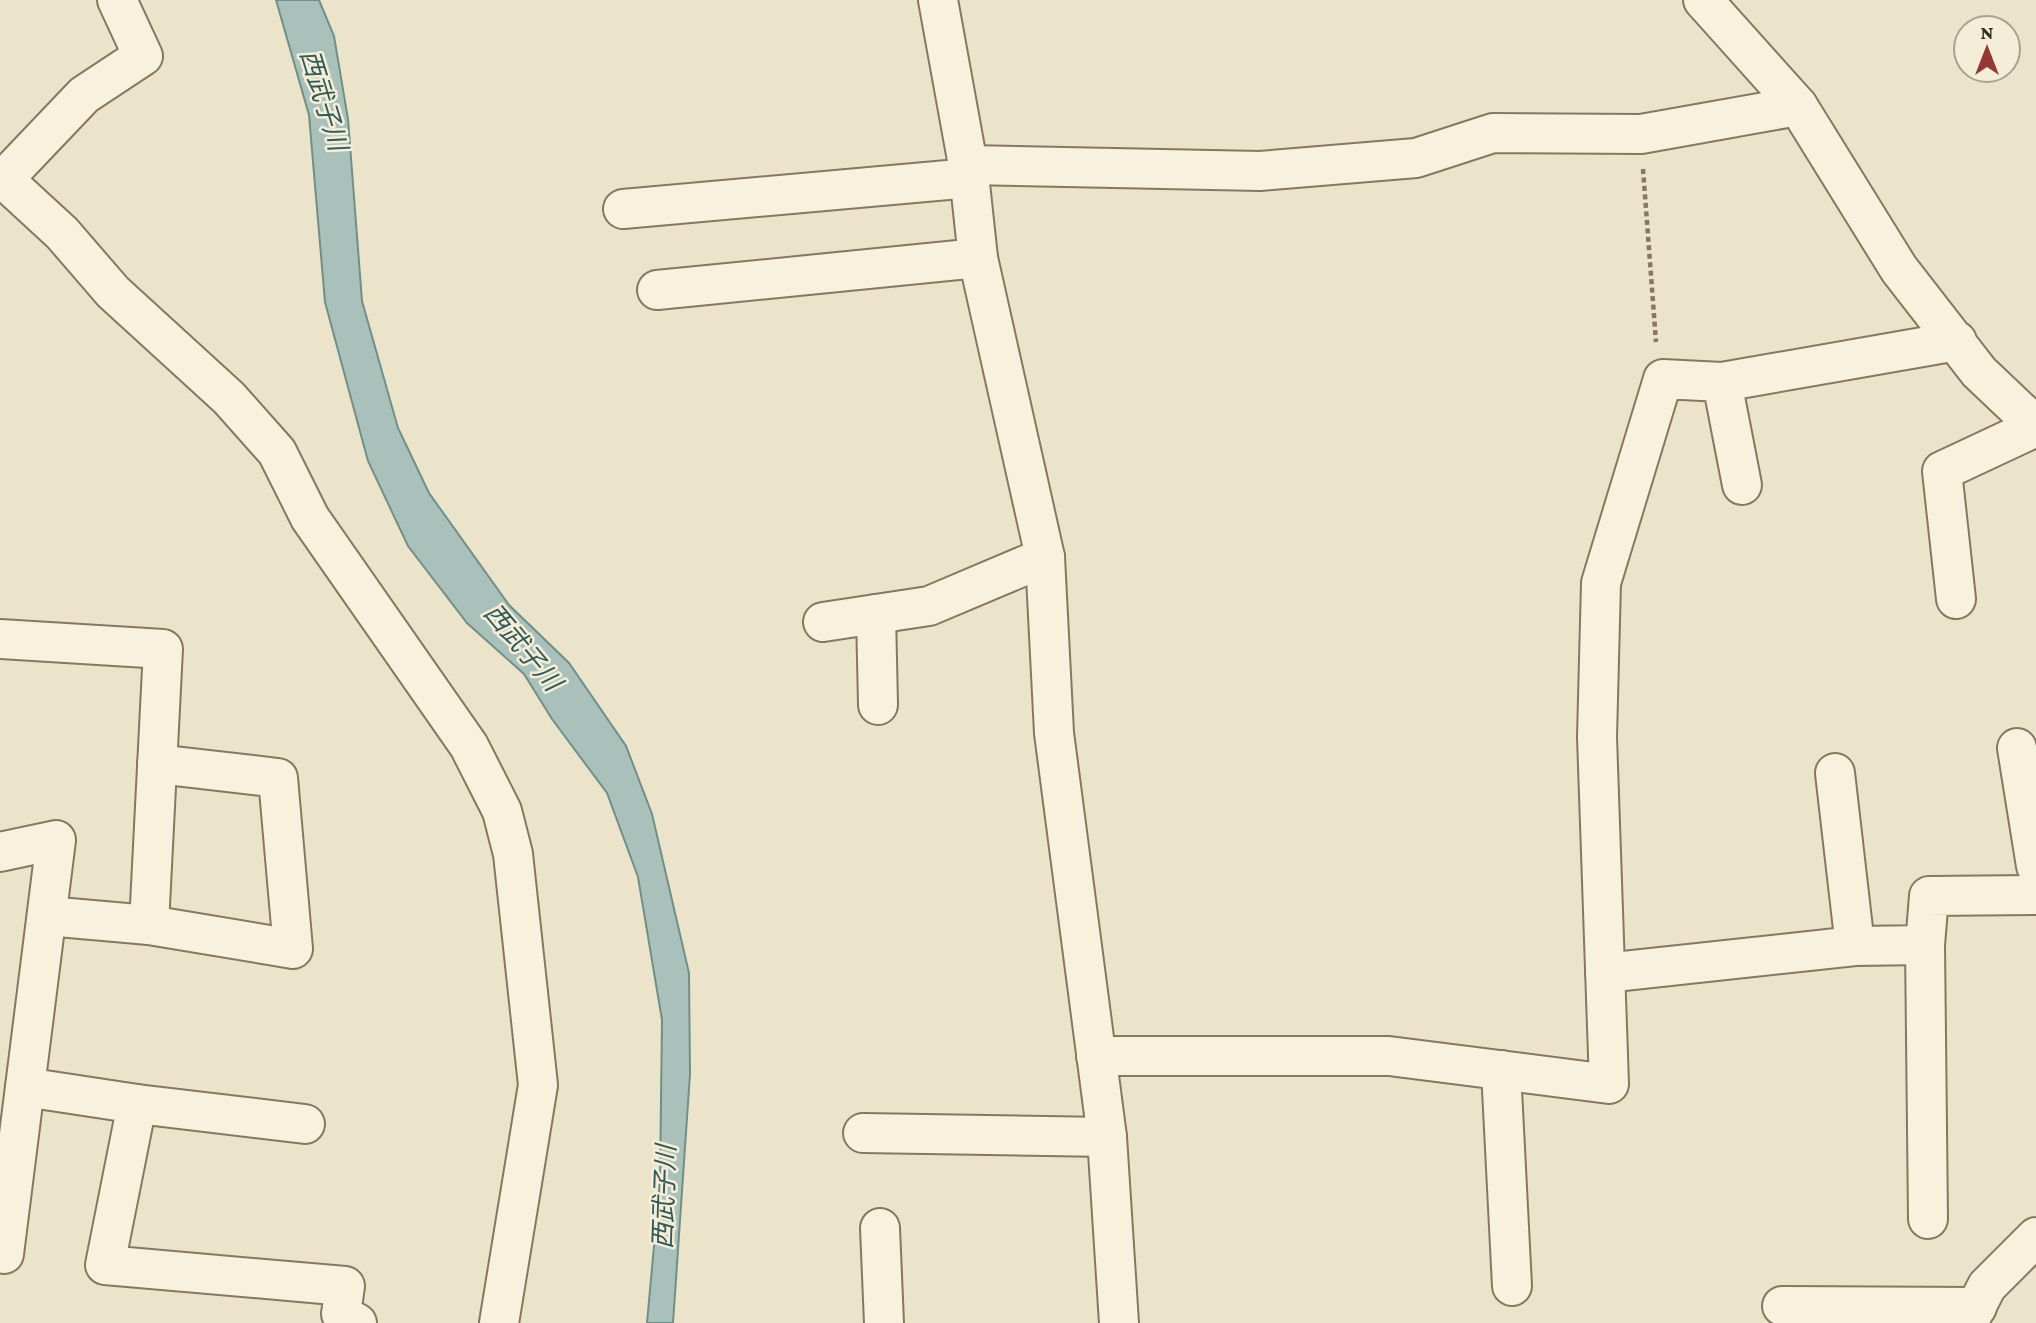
<svg xmlns="http://www.w3.org/2000/svg" width="2036" height="1323" viewBox="0 0 2036 1323" font-family="'Crimson Pro','Noto Sans JP',serif">
<rect width="100%" height="100%" fill="#ece4ca"/>
<polygon fill="#aac1bb" stroke="#718f89" stroke-width="2" points="276,0 319,0 334,36 348,119 362,301 398,428 429,493 509,605 569,663 626,746 652,814 689,973 690,1074 673,1323 647,1323 660,1180 662,1020 638,877 607,793 552,719 524,674 467,623 408,546 368,461 325,302 309,115"/>
<g fill="none" stroke-linecap="round" stroke-linejoin="round">
<defs>
<g id="minor">
<polyline points="938,0 968,165 978,258 1045,557 1054,733 1107,1137 1119,1323"/>
<polyline points="1703,0 1798,106 1899,269 1979,372 2036,426"/>
<polyline points="968,165 1260,171 1416,158 1493,133 1641,134 1798,106"/>
<polyline points="0,176 62,233 113,292 229,398 277,452 310,518 469,746 502,811 513,854 538,1085 499,1323"/>
<polyline points="4,179 84,95 143,56 117,0"/>
<polyline points="623,209 970,178"/>
<polyline points="657,290 978,258"/>
<polyline points="1722,382 1742,485"/>
<polyline points="1956,599 1942,471 2036,427"/>
<polyline points="876,614 878,705"/>
<polyline points="823,622 929,606 1045,557"/>
<polyline points="0,639 163,649 149,925 47,916"/>
<polyline points="2017,748 2036,866"/>
<polyline points="1835,773 1855,946"/>
<polyline points="0,852 56,840 25,1087 137,1104 105,1265 345,1286 341,1314 357,1323"/>
<polyline points="149,925 293,949 278,778 157,764"/>
<polyline points="1925,945 1928,1219"/>
<polyline points="1605,973 1855,946 1925,945 1929,896 2036,895"/>
<polyline points="1096,1056 1389,1056 1609,1084 1597,737 1601,583 1663,379 1722,382 1957,341"/>
<polyline points="1501,1070 1512,1286"/>
<polyline points="137,1104 305,1124"/>
<polyline points="863,1133 1107,1137"/>
<polyline points="880,1228 884,1323"/>
<polyline points="4,1254 25,1087"/>
<polyline points="1782,1306 1977,1307"/>
<polyline points="1968,1323 1987,1286 2036,1237"/>
</g>
</defs>
<use href="#minor" stroke="#88775f" stroke-width="42"/>
<polyline stroke="#88775f" stroke-width="4.5" stroke-dasharray="5 3.5" stroke-linecap="butt" points="1643,169 1656,342"/>
<use href="#minor" stroke="#f7f1dd" stroke-width="38"/>
</g>
<g text-anchor="middle" stroke-width="5" stroke-linejoin="round" paint-order="stroke">
<g font-size="26" font-style="italic" fill="#325858" stroke="#f4eed9">
<text transform="translate(324 100) rotate(73)" y="9">西武子川</text>
<text transform="translate(523 647) rotate(50)" y="9">西武子川</text>
<text transform="translate(664 1197) rotate(-88)" y="9">西武子川</text>
</g>
</g>
<g transform="translate(1987 49)"><circle r="33" fill="#f4eed9" stroke="#a9a190" stroke-width="2"/>
<path d="M0-5L12 26L0 18L-12 26Z" fill="#923933"/>
<text y="-10" font-size="19" font-weight="bold" text-anchor="middle" fill="#392e22">N</text>
</g>
</svg>
